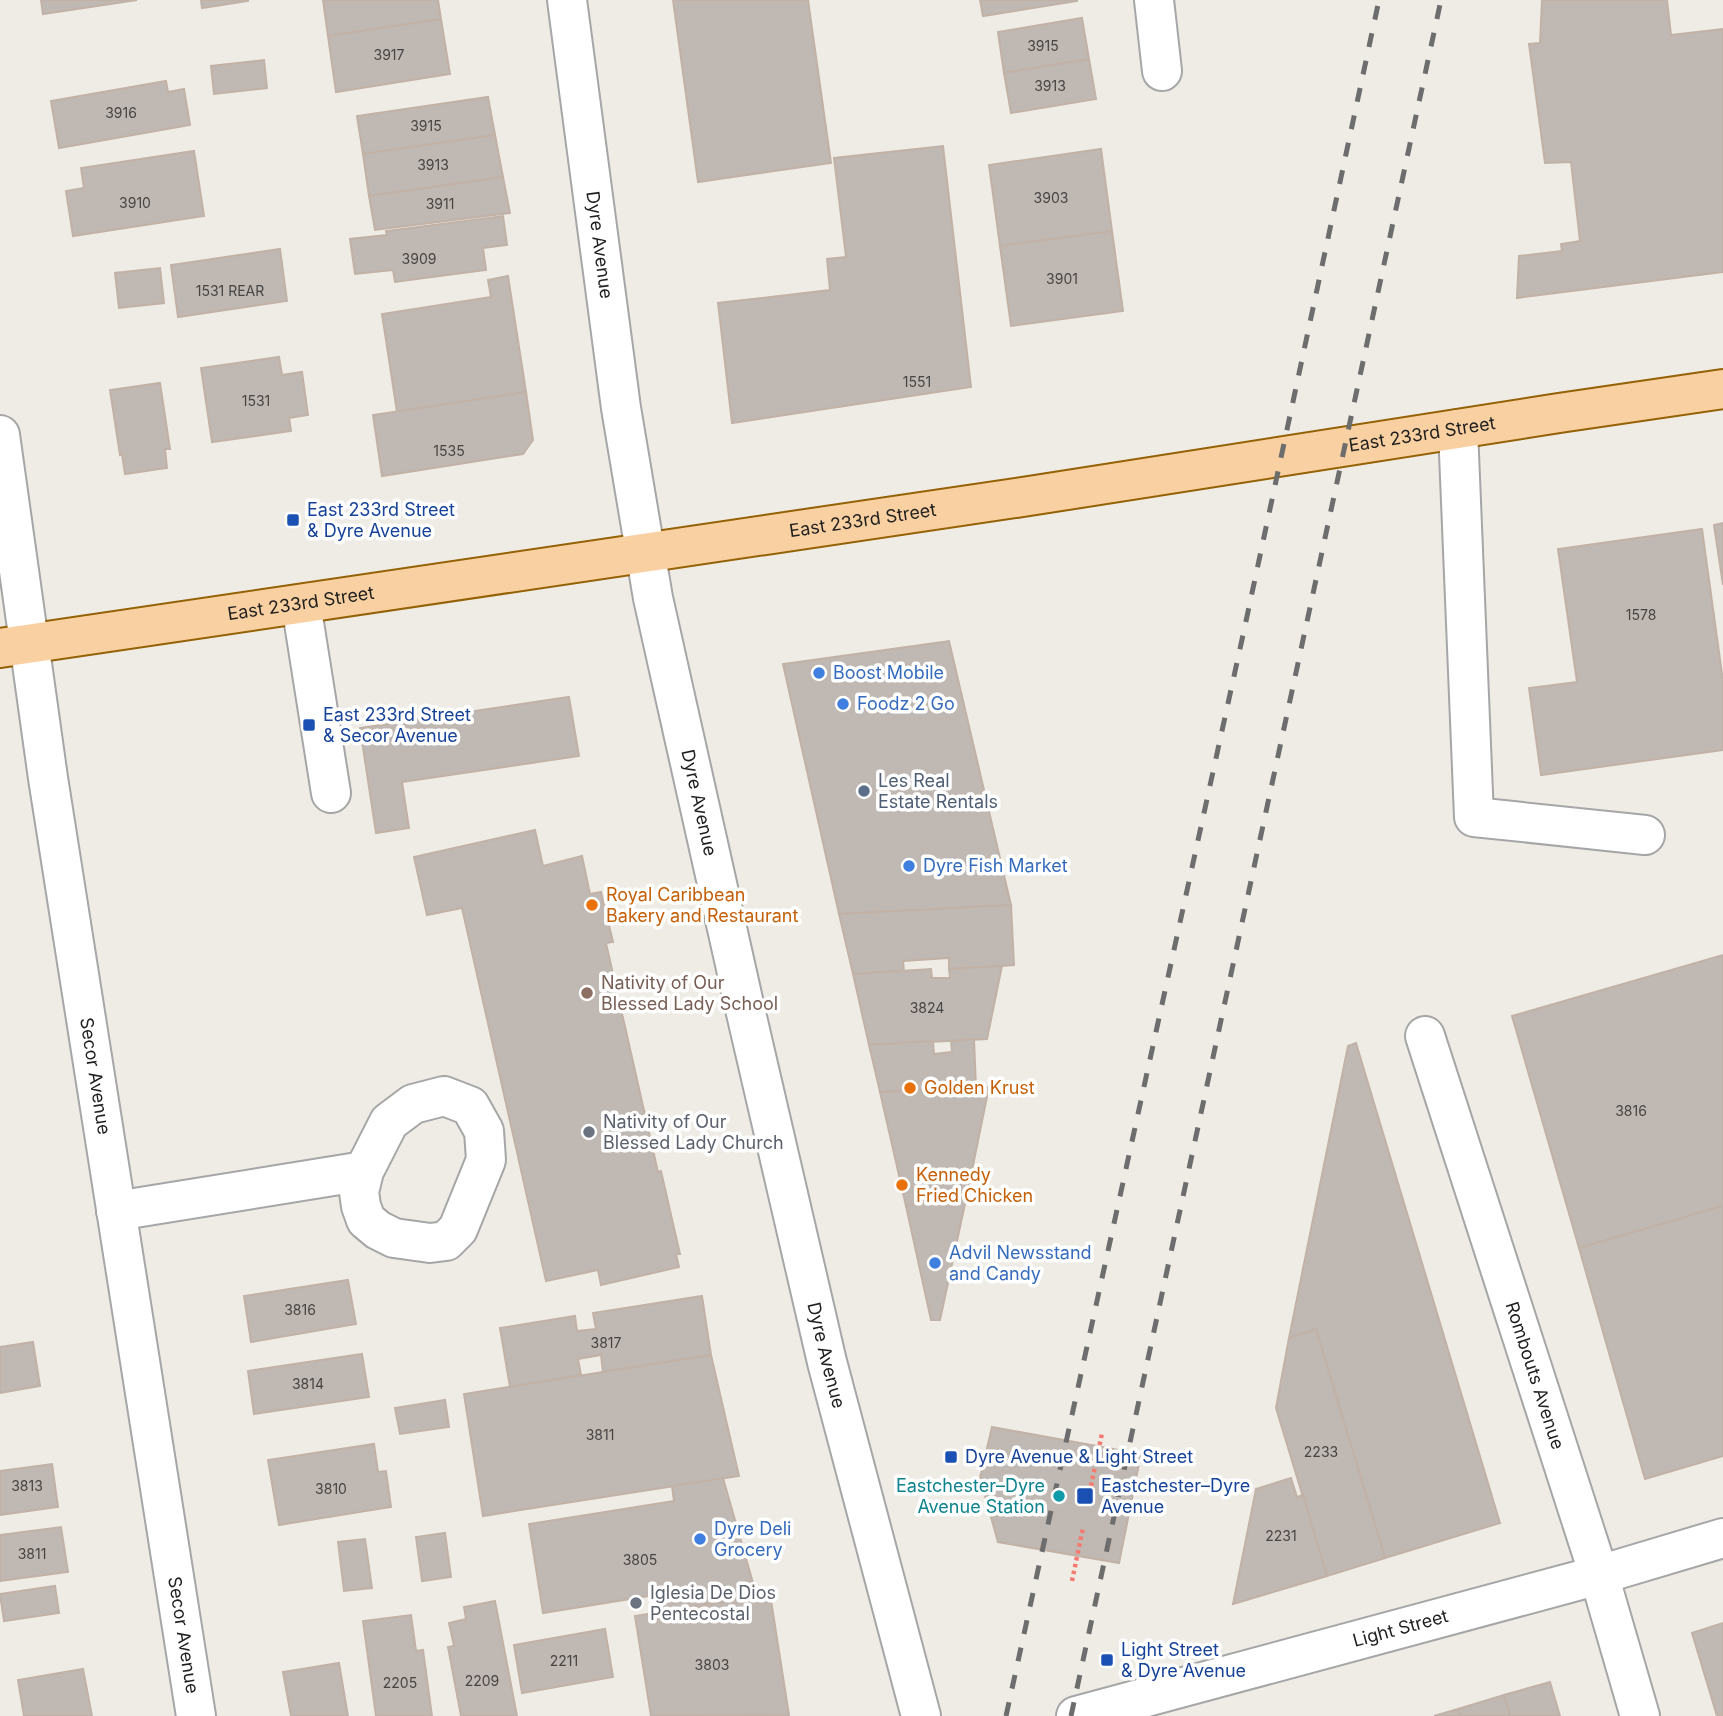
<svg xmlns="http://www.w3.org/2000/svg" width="1723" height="1716" viewBox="0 0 1723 1716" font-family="Inter,sans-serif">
<rect width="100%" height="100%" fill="#efece6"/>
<g fill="#c0b8b2" stroke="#c1b2a8" stroke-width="2">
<polygon points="41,0 137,0 43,14"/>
<polygon points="201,0 248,0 248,1 202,8"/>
<polygon points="323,0 438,0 441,19 328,36"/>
<polygon points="673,0 808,0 831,163 698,182"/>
<polygon points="980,0 1077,0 1077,1 983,16"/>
<polygon points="1542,0 1667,0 1671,35 1723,29 1723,272 1517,298 1519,256 1562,251 1561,244 1580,241 1571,162 1545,163 1529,44 1540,43"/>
<polygon points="1082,18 1089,59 1004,73 998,32"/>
<polygon points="441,19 450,74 336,92 328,36"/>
<polygon points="1089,59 1096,99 1011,113 1004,73"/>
<polygon points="264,60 267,88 214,94 211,66"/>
<polygon points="166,81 168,92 184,89 190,125 59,148 51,101"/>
<polygon points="488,97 495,135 363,154 357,116"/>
<polygon points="495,135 503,177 369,196 363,154"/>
<polygon points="943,146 971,387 732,423 718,303 830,290 827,259 846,257 834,158"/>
<polygon points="1101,149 1112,231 1000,246 989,165"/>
<polygon points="194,151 204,216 73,236 66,191 84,188 81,168"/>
<polygon points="503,177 510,213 375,230 369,196"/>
<polygon points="503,216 507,245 483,248 486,270 395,282 393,270 355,274 350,239 387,235 386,231"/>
<polygon points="1112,231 1123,311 1011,326 1000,246"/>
<polygon points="280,249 287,301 178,317 171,265"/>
<polygon points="160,268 164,303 119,308 115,273"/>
<polygon points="508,276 526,392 397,412 382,314 491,297 488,280"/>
<polygon points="279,357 282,375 302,372 308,415 289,418 291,431 212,442 201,368"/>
<polygon points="160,383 170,449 165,449 167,468 125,474 122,454 120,455 110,390"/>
<polygon points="526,392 533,440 523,454 382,476 373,415"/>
<polygon points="1723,523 1723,585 1714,525"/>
<polygon points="1702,529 1723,681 1723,750 1541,775 1529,688 1577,682 1558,549"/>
<polygon points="949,641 1011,905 839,914 783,664"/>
<polygon points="569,697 579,756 402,782 409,828 376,833 360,728"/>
<polygon points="535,830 543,866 582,856 590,894 601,892 613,942 606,943 658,1172 661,1171 680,1254 676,1254 679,1267 601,1285 598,1270 546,1281 462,908 427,915 414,857"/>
<polygon points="1011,905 1014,965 949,969 949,958 903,961 904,971 853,974 839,914"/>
<polygon points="1723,955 1723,1206 1579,1248 1512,1016"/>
<polygon points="1002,966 987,1039 869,1045 853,974 931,969 932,978 950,978 949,969"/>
<polygon points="974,1039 976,1087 880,1092 869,1045 933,1041 934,1054 952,1052 951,1041"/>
<polygon points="1356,1043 1500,1523 1385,1558 1316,1329 1289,1338 1348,1046"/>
<polygon points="989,1087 968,1190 906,1206 880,1092"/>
<polygon points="968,1190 940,1320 931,1320 906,1206"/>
<polygon points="1723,1206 1723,1456 1645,1479 1579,1248"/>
<polygon points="348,1280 356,1324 251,1342 244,1296"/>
<polygon points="702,1296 711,1355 603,1372 601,1355 578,1359 581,1375 510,1387 500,1328 575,1316 577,1331 596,1329 593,1313"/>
<polygon points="1316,1329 1385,1558 1327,1576 1276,1408 1289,1338"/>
<polygon points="33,1342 40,1386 0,1393 0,1347"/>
<polygon points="362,1354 369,1397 254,1414 248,1371"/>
<polygon points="711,1355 739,1476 483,1516 464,1394"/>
<polygon points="445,1400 449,1427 400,1434 395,1408"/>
<polygon points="992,1427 1141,1454 1119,1563 998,1542 980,1478"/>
<polygon points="374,1444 378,1472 386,1471 391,1507 279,1525 268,1460"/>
<polygon points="52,1464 58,1507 0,1515 0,1471"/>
<polygon points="723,1478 757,1597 658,1612 655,1595 543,1613 529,1524 674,1501 672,1486"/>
<polygon points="1291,1478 1297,1497 1303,1495 1327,1576 1233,1604 1256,1489"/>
<polygon points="61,1527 68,1572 0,1581 0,1535"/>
<polygon points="445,1533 451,1577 422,1581 416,1537"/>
<polygon points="365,1539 372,1588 344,1591 338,1542"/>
<polygon points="55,1586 59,1613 4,1621 0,1594"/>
<polygon points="770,1594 789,1715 651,1716 635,1616"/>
<polygon points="495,1601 517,1716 461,1716 448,1647 454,1646 449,1623 466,1619 464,1607"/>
<polygon points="411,1615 416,1651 423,1650 432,1716 376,1716 363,1621"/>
<polygon points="1723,1623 1723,1716 1717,1716 1692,1633"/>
<polygon points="605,1629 613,1677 522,1693 514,1645"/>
<polygon points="339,1663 348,1716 291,1716 283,1672"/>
<polygon points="83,1669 92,1716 24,1716 18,1680"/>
<polygon points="1550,1682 1560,1716 1510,1716 1504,1695"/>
<polygon points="1504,1695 1510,1716 1460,1716 1458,1709"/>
<polygon points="1458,1709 1460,1716 1434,1716"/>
</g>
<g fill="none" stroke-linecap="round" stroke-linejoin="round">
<defs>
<g id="minor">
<path id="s1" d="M567,0L621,408L653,598L746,1013L827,1362L921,1716"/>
<polyline points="1154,0 1162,71"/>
<polyline points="1458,429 1474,817 1645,835"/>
<path id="s2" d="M0,435L48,778L196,1716"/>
<polyline points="301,604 331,793"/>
<path id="s3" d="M1425,1036L1599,1575L1640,1716"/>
<polygon points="444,1096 470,1106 484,1131 486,1160 458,1229 446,1241 430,1243 394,1238 378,1230 366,1220 361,1206 359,1192 364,1171 389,1122 413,1104"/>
<polyline points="116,1211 364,1171"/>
<path id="s4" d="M1076,1716L1599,1575L1723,1538"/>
</g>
<g id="major">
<path id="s5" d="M0,648L1029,496L1559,413L1723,389"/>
</g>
</defs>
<use href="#minor" stroke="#a6a6a6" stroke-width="42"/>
<use href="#major" stroke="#956105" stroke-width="42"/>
<g stroke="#f57b71" stroke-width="4.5" stroke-dasharray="3.5 3.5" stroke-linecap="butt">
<polyline points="1091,1486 1102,1433"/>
<polyline points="1072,1581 1083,1528"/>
</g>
<use href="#minor" stroke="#fff" stroke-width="38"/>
<use href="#major" stroke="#f9d0a1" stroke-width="38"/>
<g stroke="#6d6d6d" stroke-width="5" stroke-dasharray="14 14" stroke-linecap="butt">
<polyline points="1006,1716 1243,635 1379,0"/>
<polyline points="1071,1716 1441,0"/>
</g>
</g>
<g fill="#1a4fb4" stroke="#fff" stroke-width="2.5">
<rect x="286" y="513" width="14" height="14" rx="3.5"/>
<rect x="302" y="718" width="14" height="14" rx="3.5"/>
<rect x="944" y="1450" width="14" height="14" rx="3.5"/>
<rect x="1076" y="1487" width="18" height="18" rx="3.5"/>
<rect x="1100" y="1653" width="14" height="14" rx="3.5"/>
</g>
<g fill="#3f7fe0" stroke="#fff" stroke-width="2.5">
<circle cx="819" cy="673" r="7"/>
<circle cx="843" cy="704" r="7"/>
<circle cx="909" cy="866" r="7"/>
<circle cx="935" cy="1263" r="7"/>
<circle cx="700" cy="1539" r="7"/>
</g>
<circle fill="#5c6f8a" stroke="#fff" stroke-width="2.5" cx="864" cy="791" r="7"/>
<g fill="#e8710a" stroke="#fff" stroke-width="2.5">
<circle cx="592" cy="905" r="7"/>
<circle cx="910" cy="1088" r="7"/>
<circle cx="902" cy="1185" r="7"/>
</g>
<circle fill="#8d6e63" stroke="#fff" stroke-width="2.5" cx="587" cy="993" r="7"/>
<g fill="#6b7280" stroke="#fff" stroke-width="2.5">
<circle cx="589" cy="1132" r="7"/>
<circle cx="636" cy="1603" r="7"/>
</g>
<circle fill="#0f9aa8" stroke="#fff" stroke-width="2.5" cx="1059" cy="1496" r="7"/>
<g text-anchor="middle" stroke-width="7" stroke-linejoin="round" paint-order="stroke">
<g font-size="14" fill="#474544">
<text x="1043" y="51">3915</text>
<text x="389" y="60">3917</text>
<text x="1050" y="91">3913</text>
<text x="121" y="118">3916</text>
<text x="426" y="131">3915</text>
<text x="433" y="170">3913</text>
<text x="1051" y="203">3903</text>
<text x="135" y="208">3910</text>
<text x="440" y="209">3911</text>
<text x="419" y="264">3909</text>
<text x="1062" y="284">3901</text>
<text x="230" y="296">1531 REAR</text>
<text x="917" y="387">1551</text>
<text x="256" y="406">1531</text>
<text x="449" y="456">1535</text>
<text x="1641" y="620">1578</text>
<text x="927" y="1013">3824</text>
<text x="1631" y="1116">3816</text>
<text x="300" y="1315">3816</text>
<text x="606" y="1348">3817</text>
<text x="308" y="1389">3814</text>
<text x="600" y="1440">3811</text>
<text x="1321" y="1457">2233</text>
<text x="27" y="1491">3813</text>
<text x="331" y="1494">3810</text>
<text x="1281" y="1541">2231</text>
<text x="32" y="1559">3811</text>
<text x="640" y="1565">3805</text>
<text x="564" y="1666">2211</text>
<text x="712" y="1670">3803</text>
<text x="482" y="1686">2209</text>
<text x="400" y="1688">2205</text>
</g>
<g font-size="18" fill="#1f1f1f" stroke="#fff">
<text dy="6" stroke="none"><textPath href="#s1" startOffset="247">Dyre Avenue</textPath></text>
<text dy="6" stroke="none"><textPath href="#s5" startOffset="1438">East 233rd Street</textPath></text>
<text dy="6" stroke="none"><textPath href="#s5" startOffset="872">East 233rd Street</textPath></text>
<text dy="6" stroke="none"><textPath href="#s5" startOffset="304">East 233rd Street</textPath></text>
<text dy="6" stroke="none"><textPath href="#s1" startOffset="814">Dyre Avenue</textPath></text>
<text dy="6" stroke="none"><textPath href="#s2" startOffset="648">Secor Avenue</textPath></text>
<text dy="6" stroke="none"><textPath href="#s1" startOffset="1381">Dyre Avenue</textPath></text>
<text dy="6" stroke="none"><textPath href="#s3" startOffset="357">Rombouts Avenue</textPath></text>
<text dy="6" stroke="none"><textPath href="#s4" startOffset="336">Light Street</textPath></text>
<text dy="6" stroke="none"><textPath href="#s2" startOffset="1214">Secor Avenue</textPath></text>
</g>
<g font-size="18" fill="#164399" stroke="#fff" text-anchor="start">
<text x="307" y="516">East 233rd Street<tspan x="307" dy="21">&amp; Dyre Avenue</tspan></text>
<text x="323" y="721">East 233rd Street<tspan x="323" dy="21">&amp; Secor Avenue</tspan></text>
<text x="965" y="1463">Dyre Avenue &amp; Light Street</text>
<text x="1101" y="1492">Eastchester–Dyre<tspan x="1101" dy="21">Avenue</tspan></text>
<text x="1121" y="1656">Light Street<tspan x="1121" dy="21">&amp; Dyre Avenue</tspan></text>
</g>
<g font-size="18" fill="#366cbe" stroke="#fff" text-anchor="start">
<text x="833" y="679">Boost Mobile</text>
<text x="857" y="710">Foodz 2 Go</text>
<text x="923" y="872">Dyre Fish Market</text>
<text x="949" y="1259">Advil Newsstand<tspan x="949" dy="21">and Candy</tspan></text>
<text x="714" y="1535">Dyre Deli<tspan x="714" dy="21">Grocery</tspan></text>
</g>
<g font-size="18" fill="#4e5e75" stroke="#fff" text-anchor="start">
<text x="878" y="787">Les Real<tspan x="878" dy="21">Estate Rentals</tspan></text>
</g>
<g font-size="18" fill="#c56008" stroke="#fff" text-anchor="start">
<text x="606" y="901">Royal Caribbean<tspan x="606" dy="21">Bakery and Restaurant</tspan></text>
<text x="924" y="1094">Golden Krust</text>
<text x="916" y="1181">Kennedy<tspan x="916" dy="21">Fried Chicken</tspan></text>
</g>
<g font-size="18" fill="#785e54" stroke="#fff" text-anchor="start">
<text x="601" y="989">Nativity of Our<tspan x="601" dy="21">Blessed Lady School</tspan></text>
</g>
<g font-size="18" fill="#5b616d" stroke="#fff" text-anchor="start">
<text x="603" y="1128">Nativity of Our<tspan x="603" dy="21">Blessed Lady Church</tspan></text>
<text x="650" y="1599">Iglesia De Dios<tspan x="650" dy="21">Pentecostal</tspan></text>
</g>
<g font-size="18" fill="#0d838f" stroke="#fff" text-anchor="end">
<text x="1045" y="1492">Eastchester–Dyre<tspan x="1045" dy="21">Avenue Station</tspan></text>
</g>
</g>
</svg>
